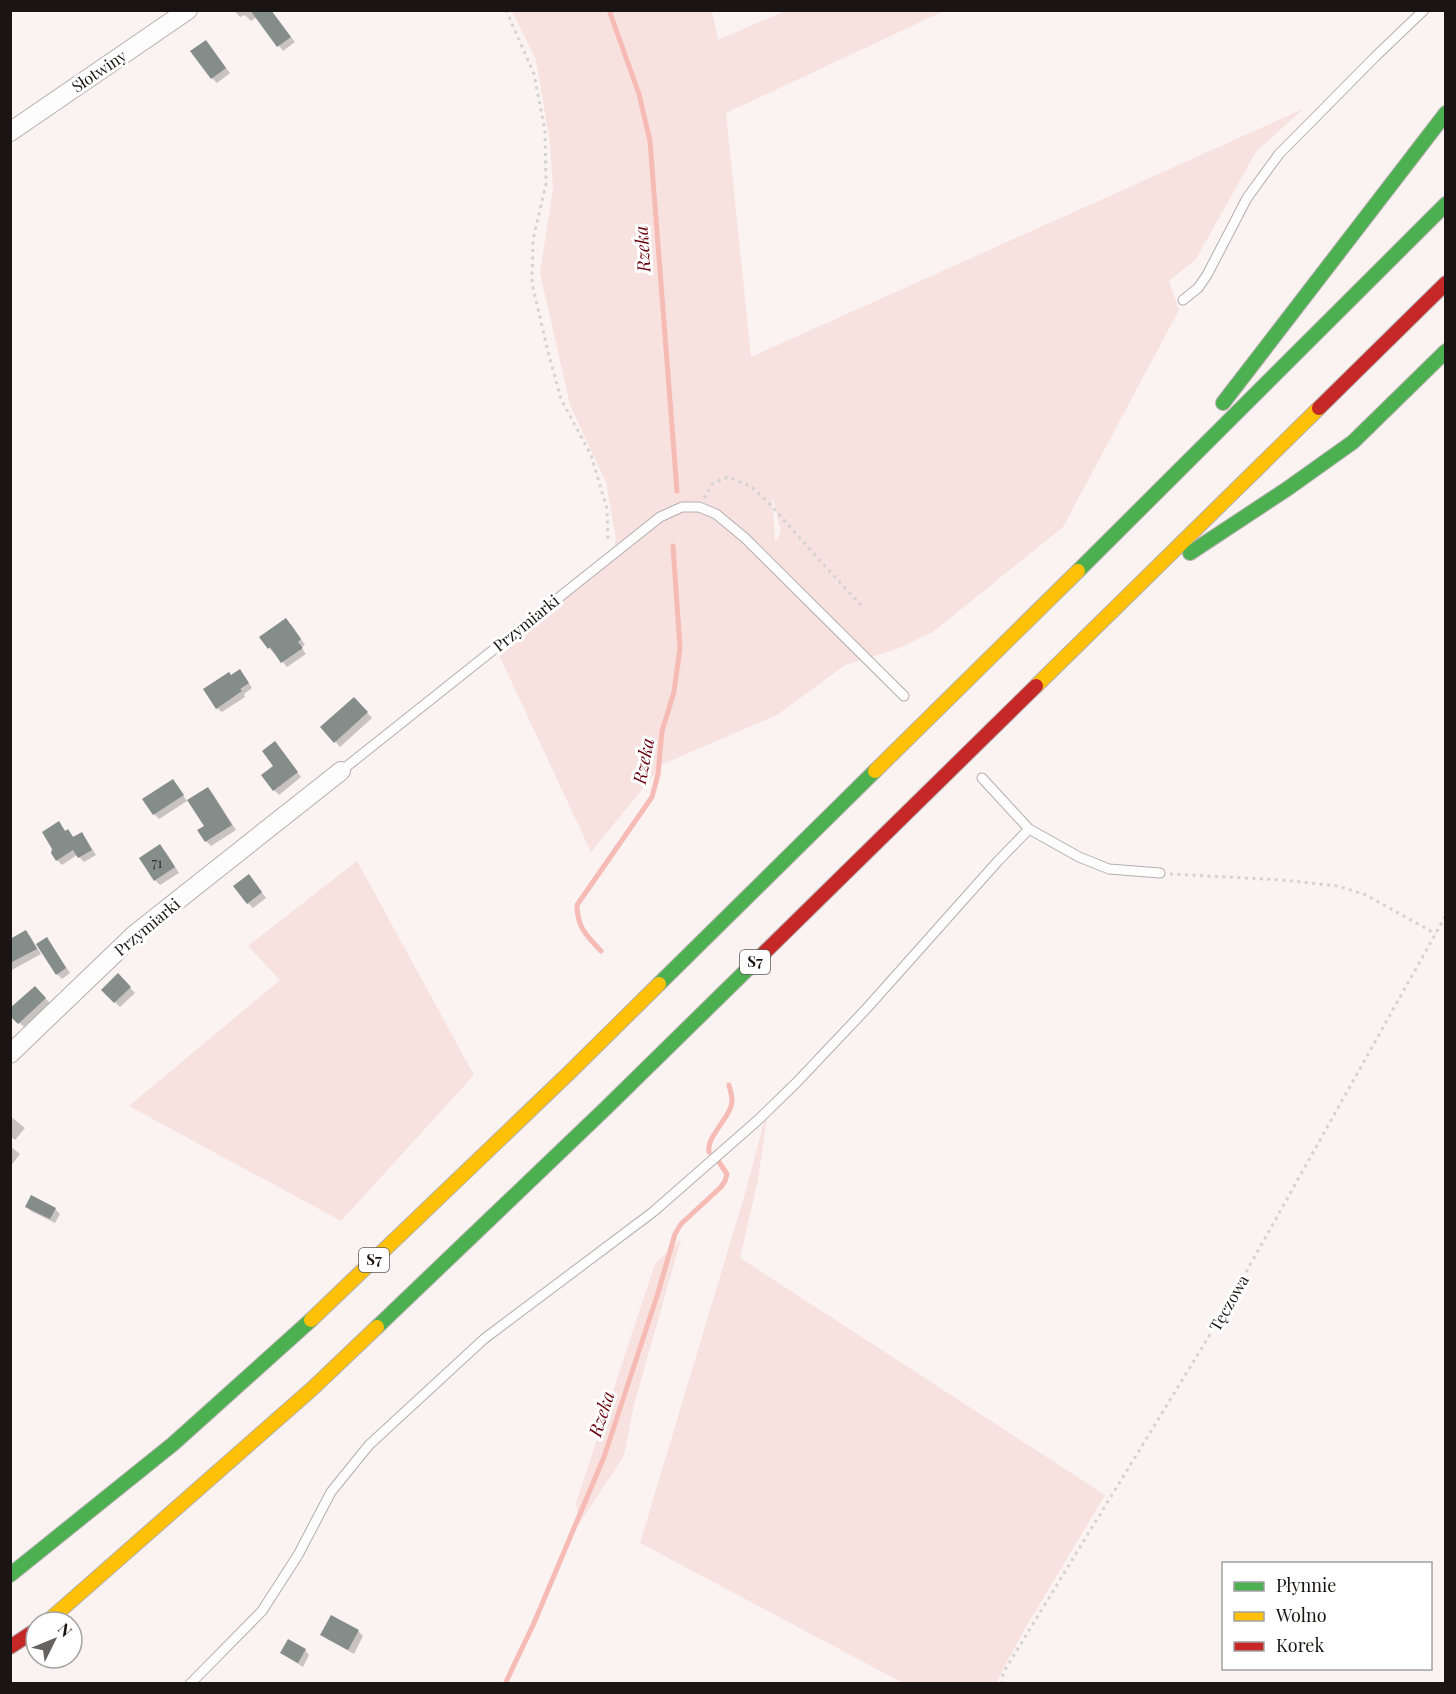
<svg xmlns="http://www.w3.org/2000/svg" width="1456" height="1694" viewBox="0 0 1456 1694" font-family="'Playfair Display',serif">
<rect width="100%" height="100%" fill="#faf3f2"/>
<g fill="#f7e2e0" fill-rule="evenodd">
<path d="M512,11H712L718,40L785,11H944L726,113L751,357L1303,109L1256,152L1196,259L1169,281L1179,310L1063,527L933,632L897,649L845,665L777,715L663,764L591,852L498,653L612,560L616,539L606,482L570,405L540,273L553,189L550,143L536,60ZM772,494L781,532L776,541H775Z"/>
<polygon points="357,861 474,1075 341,1221 129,1106 280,980 248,946"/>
<polygon points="769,1103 758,1180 740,1258 1105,1495 1023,1632 998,1679 997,1683 903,1683 640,1543 746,1190"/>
<polygon points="681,1239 634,1405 624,1456 579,1524 576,1503 655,1264"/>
</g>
<g fill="#0003">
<polygon points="234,10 269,10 295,42 283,51 257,17 251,21 245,15 240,17"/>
<polygon points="206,42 230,73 217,83 212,78"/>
<polygon points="291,624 305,645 301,647 306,654 287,667 275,652 274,653 269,648 261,637"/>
<polygon points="231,676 244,676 252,688 244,694 245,697 222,712 217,708"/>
<polygon points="354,699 372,718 340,747 323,727"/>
<polygon points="280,748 301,777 279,795 274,790 275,767"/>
<polygon points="173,781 187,801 159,819 154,814"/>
<polygon points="208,789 213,794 236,830 211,846 206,841"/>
<polygon points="59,823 66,832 68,830 74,838 81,834 86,839 96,855 84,862 77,855 62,865 57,860"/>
<polygon points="165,851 179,873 160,885 155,880"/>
<polygon points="253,881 266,898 253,908 248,903"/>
<polygon points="25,932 30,936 41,954 10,971 10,945"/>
<polygon points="46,939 51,944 70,973 62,979 57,974"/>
<polygon points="118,975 135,993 120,1007 103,990"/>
<polygon points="35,988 50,1003 24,1027 10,1014"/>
<polygon points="10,1116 25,1128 15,1140 10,1136"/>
<polygon points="10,1146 20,1154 10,1167"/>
<polygon points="27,1207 55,1209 60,1214 55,1223 31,1211"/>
<polygon points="358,1631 363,1636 354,1654 327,1639 322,1635"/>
<polygon points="305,1650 309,1655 303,1667 287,1657 282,1653"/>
</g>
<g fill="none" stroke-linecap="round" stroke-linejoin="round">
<g stroke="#f7bbb6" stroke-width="5">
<polyline points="609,10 639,94 650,141 677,491"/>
<path d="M601,951C586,935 577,927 577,905L652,797L658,774L662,731L674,692L680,648L673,546"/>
<path d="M709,1152C706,1136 732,1117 732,1100C732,1095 730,1090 729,1085"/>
<polyline points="505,1684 534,1623 604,1457 658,1293 675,1234 681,1224 721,1187 725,1181 727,1174 719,1162"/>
</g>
</g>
<g fill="#858d8b">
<polygon points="250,10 271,10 291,37 277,47"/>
<polygon points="206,40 226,68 211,79 190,51"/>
<polygon points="286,618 301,639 298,642 303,648 281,663 270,647 268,649 259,637"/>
<polygon points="240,669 249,683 240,689 242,691 216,709 203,689 229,672 231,675"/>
<polygon points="354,697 368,712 334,743 320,727"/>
<polygon points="275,741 298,772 273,791 261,775 273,766 262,751"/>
<polygon points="173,779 184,795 153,815 142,799"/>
<polygon points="208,787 232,825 205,842 197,830 204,826 187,800"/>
<polygon points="59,821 65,831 68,829 73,837 82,832 92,850 78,858 73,850 56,861 51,853 52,849 42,832"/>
<polygon points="160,844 175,867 154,881 139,858"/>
<polygon points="249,874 262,892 247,904 233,886"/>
<polygon points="26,930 37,949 10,963 10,939"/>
<polygon points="47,937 66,968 56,975 36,944"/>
<polygon points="118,973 131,987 114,1003 101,990"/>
<polygon points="35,986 46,998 18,1024 10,1016 10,1008"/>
<polygon points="31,1195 56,1208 50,1219 25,1207"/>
<polygon points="331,1615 359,1630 348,1650 320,1635"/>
<polygon points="288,1639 306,1649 298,1663 280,1653"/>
</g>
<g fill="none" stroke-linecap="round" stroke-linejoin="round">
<defs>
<g id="lane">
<polyline points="1183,300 1198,288 1207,275 1247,198 1279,154 1376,56 1424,10"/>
<polyline points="341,771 660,517 682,507 699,507 716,514 745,538 904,696"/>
<polyline points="982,778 1029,829 1079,857 1109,869 1160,873"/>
<polyline points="190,1684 262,1611 298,1555 331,1492 369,1445 484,1339 653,1212 758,1120 798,1081 867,1008 998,861 1029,829"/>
</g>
<g id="street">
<polyline points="10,132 188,10"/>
<polyline points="10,1054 135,934 341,771"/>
</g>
<g id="fast">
<polyline points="1223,403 1446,113"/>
<polyline points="1190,553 1287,489 1353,442 1446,351"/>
<polyline points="1078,571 1446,204"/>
<polyline points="659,984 875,771"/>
<polyline points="377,1327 606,1108 765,952"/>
<polyline points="10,1575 173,1444 311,1320"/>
</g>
<g id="slow">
<polyline points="1036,686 1319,408"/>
<polyline points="875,771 1078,571"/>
<polyline points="311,1320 570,1072 659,984"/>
<polyline points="47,1622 313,1388 377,1327"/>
</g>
<g id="jam">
<polyline points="1319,408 1446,283"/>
<polyline points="765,952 1036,686"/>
<polyline points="10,1647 36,1630"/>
</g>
</defs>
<use href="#lane" stroke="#b4aead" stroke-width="11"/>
<use href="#street" stroke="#b4aead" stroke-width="20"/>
<use href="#fast" stroke="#b4aead" stroke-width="16"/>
<use href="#slow" stroke="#b4aead" stroke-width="16"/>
<use href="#jam" stroke="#b4aead" stroke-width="16"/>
<g stroke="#d5d2d2" stroke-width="3" stroke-dasharray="3 4.5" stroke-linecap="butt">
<polyline points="506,10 534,74 545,131 546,184 533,240 532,283 548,352 561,399 591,455 607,509 608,542"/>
<polyline points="704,498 712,484 728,477 750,486 766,500 823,564 864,608"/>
<polyline points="1170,874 1283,880 1338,886 1366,895 1436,934"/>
<polyline points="1002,1684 1003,1673 1222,1315 1446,915"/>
</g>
<use href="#lane" stroke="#fefdfd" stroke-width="9"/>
<use href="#street" stroke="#fefdfd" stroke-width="18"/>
<use href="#fast" stroke="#4caf50" stroke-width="14"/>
<use href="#slow" stroke="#ffc107" stroke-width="14"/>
<use href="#jam" stroke="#c62828" stroke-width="14"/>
</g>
<g text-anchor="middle" stroke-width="6" stroke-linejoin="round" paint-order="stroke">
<g font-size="14" fill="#353232">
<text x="157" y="868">71</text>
</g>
<g fill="#fff" stroke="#5f5a5a" stroke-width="1.5">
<rect x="740" y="950" width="30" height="24" rx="4.5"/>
<rect x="359" y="1248" width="30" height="24" rx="4.5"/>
</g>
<g font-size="15" font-weight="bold" fill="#1a1414">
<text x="755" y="967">S7</text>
<text x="374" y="1265">S7</text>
</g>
<g font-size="16" fill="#1a1414" stroke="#fff">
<text transform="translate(99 71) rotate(-34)" y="6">Słotwiny</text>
<text transform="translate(526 623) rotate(-39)" y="6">Przymiarki</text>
<text transform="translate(147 927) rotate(-40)" y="6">Przymiarki</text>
<text transform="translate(1229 1303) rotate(-60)" y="6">Tęczowa</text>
</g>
<g font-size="18" font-style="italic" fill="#68020d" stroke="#fff">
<text transform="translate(643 249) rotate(-94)" y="6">Rzeka</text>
<text transform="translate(644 761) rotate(-79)" y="6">Rzeka</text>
<text transform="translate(602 1414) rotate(-72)" y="6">Rzeka</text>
</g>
</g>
<rect width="1456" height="1694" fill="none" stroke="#1a1414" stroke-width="24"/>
<rect x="1222" y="1562" width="210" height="108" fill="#ffffff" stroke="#a3a1a1" stroke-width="1.5"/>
<rect x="1234" y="1582" width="30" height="9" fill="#4caf50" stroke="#a3a1a1" stroke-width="1.5"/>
<text x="1276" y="1592" font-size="18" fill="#1a1414">Płynnie</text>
<rect x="1234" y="1612" width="30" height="9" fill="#ffc107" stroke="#a3a1a1" stroke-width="1.5"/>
<text x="1276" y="1622" font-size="18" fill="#1a1414">Wolno</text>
<rect x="1234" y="1642" width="30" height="9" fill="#c62828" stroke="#a3a1a1" stroke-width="1.5"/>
<text x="1276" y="1652" font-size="18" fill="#1a1414">Korek</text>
<g transform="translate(54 1640) rotate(47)"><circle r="28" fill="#ffffff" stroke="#a3a1a1" stroke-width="1.5"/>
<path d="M0-4.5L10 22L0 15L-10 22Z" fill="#686262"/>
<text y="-9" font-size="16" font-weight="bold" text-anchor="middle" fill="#1a1414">N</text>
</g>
</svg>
